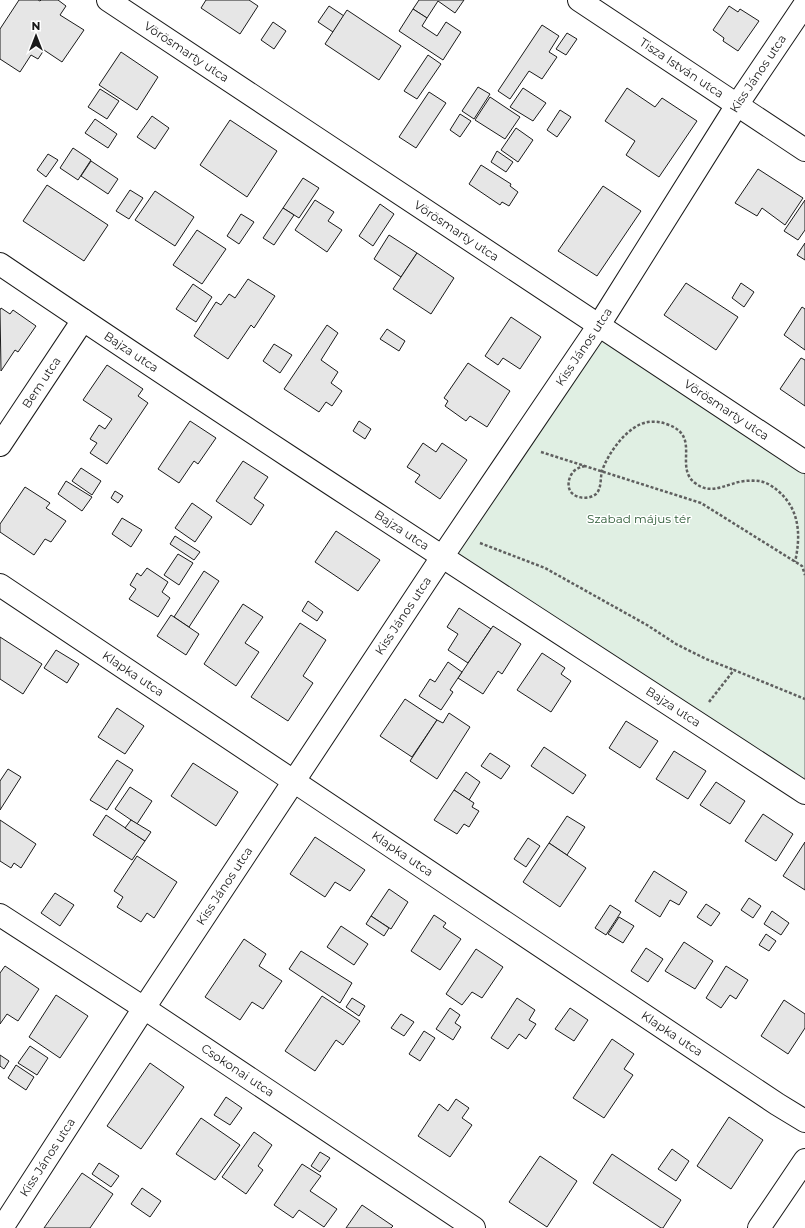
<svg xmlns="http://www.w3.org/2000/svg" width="805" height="1228" viewBox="0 0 805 1228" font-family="Montserrat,sans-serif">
<rect width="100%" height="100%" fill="#fff"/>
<polygon fill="#e0efe3" stroke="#6a6a6a" points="599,325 805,462 805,786 442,557"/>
<g fill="#e6e6e6" stroke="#1a1a1a">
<polygon points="19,0 38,0 40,1 41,0 58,0 66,6 60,15 84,30 62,62 44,50 38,59 31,55 20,72 0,59 0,29"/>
<polygon points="206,0 249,0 258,6 240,34 201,8"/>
<polygon points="419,0 464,0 455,13 438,1 427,18 413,9"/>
<polygon points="329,6 344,16 333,32 318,22"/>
<polygon points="729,6 738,12 740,9 759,21 738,51 723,41 724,38 713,30"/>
<polygon points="413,9 427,18 422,26 437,36 446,22 461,32 443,60 399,31"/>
<polygon points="347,10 401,46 379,80 325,44"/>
<polygon points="273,22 286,31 274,49 261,40"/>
<polygon points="542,25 559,36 549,52 557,57 542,79 529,71 510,99 498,91"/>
<polygon points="567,33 577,39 566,55 556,49"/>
<polygon points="121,52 158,77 137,110 99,85"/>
<polygon points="428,55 441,64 417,99 404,91"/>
<polygon points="478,87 490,94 474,119 462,111"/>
<polygon points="523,88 546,103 533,121 510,107"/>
<polygon points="627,88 655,107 662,98 697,121 659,177 626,155 635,141 605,121"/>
<polygon points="100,89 119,101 107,119 88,107"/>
<polygon points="429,92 446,103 416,148 399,137"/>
<polygon points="490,97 520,117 505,139 475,120"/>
<polygon points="560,110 571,117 557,137 547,130"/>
<polygon points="460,114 471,121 460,137 450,130"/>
<polygon points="152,116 169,128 155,149 137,137"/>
<polygon points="95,119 117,134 108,148 85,133"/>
<polygon points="230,120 277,151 247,197 200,165"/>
<polygon points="516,128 533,140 518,162 501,150"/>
<polygon points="73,148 91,160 78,180 60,168"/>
<polygon points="497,151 513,162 506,172 491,162"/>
<polygon points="48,154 58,160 46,177 37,170"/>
<polygon points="91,161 118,179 108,194 81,176"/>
<polygon points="481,165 511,184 510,186 518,192 509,206 502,202 500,205 469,184"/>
<polygon points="758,169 803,198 785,225 762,208 757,216 735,203"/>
<polygon points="303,178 319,188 299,218 283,208"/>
<polygon points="47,185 108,225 84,261 23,221"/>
<polygon points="603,186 641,211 597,276 558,251"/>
<polygon points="130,190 143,198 129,219 116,211"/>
<polygon points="155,191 194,217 175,246 135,220"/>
<polygon points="315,200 334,212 328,221 342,230 327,252 295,230"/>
<polygon points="805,200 805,230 798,240 784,231"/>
<polygon points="380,204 394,214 373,246 359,236"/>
<polygon points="283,208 294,215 274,245 263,238"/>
<polygon points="241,214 254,222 239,244 227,236"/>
<polygon points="197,230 226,249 202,284 173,265"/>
<polygon points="389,235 417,253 401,277 374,259"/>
<polygon points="805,243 805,260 797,255"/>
<polygon points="417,253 454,278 431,314 393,289"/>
<polygon points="248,279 275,296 254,328 251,325 228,359 194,336 216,302 221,305 229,294 235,298"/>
<polygon points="686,283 738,317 716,350 664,315"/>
<polygon points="741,283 754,292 744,307 732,298"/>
<polygon points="193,284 212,297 196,322 176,309"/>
<polygon points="802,307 805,309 805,350 784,335"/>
<polygon points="1,308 10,314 13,310 36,326 18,352 15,350 1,371 0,310"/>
<polygon points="511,317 541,337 520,369 503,358 498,365 485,356"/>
<polygon points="327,325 338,333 321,360 338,372 331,383 342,391 332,406 326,402 319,412 284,389"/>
<polygon points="387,329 405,341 399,351 380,339"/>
<polygon points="274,344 292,355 280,373 263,361"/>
<polygon points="801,358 805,360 805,406 780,389"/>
<polygon points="468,363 510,391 487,427 470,416 466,421 445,406 448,401 444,398"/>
<polygon points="107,365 143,389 138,396 148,403 107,464 90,453 97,443 90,439 99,425 105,429 112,419 83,400"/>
<polygon points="190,421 216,438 198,464 194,461 179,483 158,469"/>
<polygon points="359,421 371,429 365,439 353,431"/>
<polygon points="423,443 436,452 442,443 467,460 440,499 415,482 420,475 407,467"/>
<polygon points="243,461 268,477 254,498 264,505 251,525 216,501"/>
<polygon points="81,468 101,481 92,495 72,481"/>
<polygon points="66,481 92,497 82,511 58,494"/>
<polygon points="25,487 50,503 46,508 66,521 51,542 45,539 34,555 0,532 0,524"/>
<polygon points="115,491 123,496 118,503 111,498"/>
<polygon points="192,503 212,517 195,542 175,528"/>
<polygon points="122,518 142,530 131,547 112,534"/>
<polygon points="336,531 380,560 358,591 315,562"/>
<polygon points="175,536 200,552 194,560 170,544"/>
<polygon points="178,554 193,563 179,585 164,575"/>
<polygon points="147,568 168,582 162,592 170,598 158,617 129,599 136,589 130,585 137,573 141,576"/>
<polygon points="204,571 219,581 189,627 174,617"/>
<polygon points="308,601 323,612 317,621 302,611"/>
<polygon points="243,604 263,617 245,643 259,652 236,686 204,664"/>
<polygon points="459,608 491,629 468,663 448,650 458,634 447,627"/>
<polygon points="171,615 199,634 186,655 157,636"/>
<polygon points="300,623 326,640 303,676 313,683 288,721 251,697"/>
<polygon points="493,626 521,644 502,674 498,671 483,694 458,678"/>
<polygon points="0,637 42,664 23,694 0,679"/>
<polygon points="56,650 79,664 67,683 44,668"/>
<polygon points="542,653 565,668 561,674 571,681 551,712 517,690"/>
<polygon points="448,662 462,672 450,690 453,692 441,710 419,696 430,679 435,682"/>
<polygon points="405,699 437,720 412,757 380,736"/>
<polygon points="117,708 144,726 125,754 98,737"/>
<polygon points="449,713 470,727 437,779 410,761 437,720 443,723"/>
<polygon points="626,721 658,741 640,768 609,748"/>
<polygon points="544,747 586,775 573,794 531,766"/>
<polygon points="674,751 706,771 688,799 656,779"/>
<polygon points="490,753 510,766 501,779 481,766"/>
<polygon points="117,760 133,770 107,810 90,800"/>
<polygon points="193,763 238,792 216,826 171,796"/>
<polygon points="8,769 21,777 0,810 0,781"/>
<polygon points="466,772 480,782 469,800 454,790"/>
<polygon points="716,782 745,801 730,824 700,805"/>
<polygon points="130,787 152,801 137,824 115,809"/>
<polygon points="454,790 474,803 472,807 479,811 469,827 464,824 457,834 434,820"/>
<polygon points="763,814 793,834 776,861 745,841"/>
<polygon points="106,815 145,841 132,860 93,835"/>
<polygon points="567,816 585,827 567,855 549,843"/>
<polygon points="0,820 36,844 21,868 14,863 11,868 0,861"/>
<polygon points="131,820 151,832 145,841 125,828"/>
<polygon points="315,837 365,870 350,891 335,882 325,897 290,874"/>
<polygon points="528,838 540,846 526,867 514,859"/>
<polygon points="805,842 805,890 783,876"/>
<polygon points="549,843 586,868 560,907 523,882"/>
<polygon points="137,856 177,882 154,918 147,913 141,922 117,907 123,897 114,891"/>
<polygon points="654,871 687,892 679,905 670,900 660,917 635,901"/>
<polygon points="389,889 408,902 391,929 371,916"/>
<polygon points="55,893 74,905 60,926 41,913"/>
<polygon points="749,898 761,906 753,918 741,910"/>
<polygon points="706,904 720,913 711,926 697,917"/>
<polygon points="610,905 621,912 606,935 595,928"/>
<polygon points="772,911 789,923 781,935 764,924"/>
<polygon points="434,915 446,923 443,927 461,939 440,970 411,951"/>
<polygon points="371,916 389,928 384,936 366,924"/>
<polygon points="619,917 634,926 623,943 608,934"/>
<polygon points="341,926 368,944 354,965 327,947"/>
<polygon points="766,934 776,941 769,951 759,945"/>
<polygon points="244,939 266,954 259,966 282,981 263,1009 252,1002 240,1020 205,997"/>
<polygon points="684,942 713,961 695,989 665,971"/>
<polygon points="646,948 663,959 648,982 631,971"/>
<polygon points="476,949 503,967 482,998 472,992 462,1005 446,994"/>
<polygon points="301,951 352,983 340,1003 289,969"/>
<polygon points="5,966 39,989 18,1021 7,1014 0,1024 0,973"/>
<polygon points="726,966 748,980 736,999 730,995 721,1008 706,998"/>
<polygon points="56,995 88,1016 60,1058 29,1037"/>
<polygon points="322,996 360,1021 343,1045 336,1040 315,1071 285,1051"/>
<polygon points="352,998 365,1006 359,1016 346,1007"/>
<polygon points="517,998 535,1010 529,1020 536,1024 526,1039 519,1034 508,1049 491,1038"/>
<polygon points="784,1000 805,1014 805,1028 788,1054 761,1036"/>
<polygon points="450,1008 460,1015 455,1023 461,1027 453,1040 436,1029"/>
<polygon points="570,1008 588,1020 574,1041 555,1029"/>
<polygon points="401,1014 414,1022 404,1036 391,1028"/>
<polygon points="424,1031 435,1038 420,1061 409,1054"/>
<polygon points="612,1039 634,1054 624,1069 633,1075 604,1118 573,1098"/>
<polygon points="30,1046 48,1058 37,1075 18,1063"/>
<polygon points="0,1055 9,1061 4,1069 0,1066"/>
<polygon points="150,1063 184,1087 141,1149 107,1126"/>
<polygon points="16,1065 34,1077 26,1090 8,1078"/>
<polygon points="226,1097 242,1108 230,1125 214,1115"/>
<polygon points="456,1099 469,1108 462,1118 472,1125 450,1157 418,1136 439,1104 448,1111"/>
<polygon points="729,1117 763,1140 731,1189 697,1166"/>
<polygon points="201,1118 240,1145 215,1180 176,1154"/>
<polygon points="254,1132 272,1145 258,1166 263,1170 246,1194 222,1177"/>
<polygon points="672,1149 689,1161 676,1181 658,1169"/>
<polygon points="320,1152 330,1158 320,1172 311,1166"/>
<polygon points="612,1154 681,1200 663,1228 661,1228 593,1183"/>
<polygon points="540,1156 577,1181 547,1227 509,1202"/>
<polygon points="99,1163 119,1176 111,1187 92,1174"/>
<polygon points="302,1164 321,1176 310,1191 337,1209 324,1227 299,1210 293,1218 274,1205"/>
<polygon points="82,1173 113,1194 90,1228 44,1228"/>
<polygon points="142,1188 161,1201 150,1217 131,1204"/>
<polygon points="362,1205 393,1226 391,1228 346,1228"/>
</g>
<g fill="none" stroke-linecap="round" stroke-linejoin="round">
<defs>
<g id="minor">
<path id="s1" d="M108,0L805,462"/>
<path id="s2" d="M579,0L805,150"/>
<path id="s3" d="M0,264C266,444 536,617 805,793"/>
<path id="s4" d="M0,445L83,320"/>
<path id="s5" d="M0,585L777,1104L805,1121"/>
<path id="s6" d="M0,915L144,1008L474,1228"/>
<path id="s7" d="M2,1228L144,1008L442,557L599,325L737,105L805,4"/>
<polyline points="759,1228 805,1160"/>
</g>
</defs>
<use href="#minor" stroke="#1a1a1a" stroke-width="24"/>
<g stroke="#5f5f5f" stroke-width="2.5" stroke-dasharray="3 2" stroke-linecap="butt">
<polyline points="541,452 701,503 802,566 805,575"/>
<path d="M585,466C581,467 577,468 574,471C568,477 566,489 573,494C579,499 590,499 596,494C602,488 600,478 602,471C608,453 628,425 648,422C655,421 662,422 669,425C701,437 674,467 695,483C708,493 718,488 732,484C740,481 750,480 759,481C766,482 772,486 777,490C800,509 801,535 795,562"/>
<polyline points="480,543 545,568 647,625 676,644 706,659 734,670"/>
<polyline points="709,702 734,670 805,699"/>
</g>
<use href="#minor" stroke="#fff" stroke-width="22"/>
</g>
<g text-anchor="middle" stroke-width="3" stroke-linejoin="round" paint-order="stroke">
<g font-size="12" fill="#1a1a1a" stroke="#fff">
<text dy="4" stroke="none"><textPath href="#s1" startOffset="94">Vörösmarty utca</textPath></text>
<text dy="4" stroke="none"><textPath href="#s2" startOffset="123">Tisza István utca</textPath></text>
<text dy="4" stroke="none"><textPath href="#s7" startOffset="1380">Kiss János utca</textPath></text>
<text dy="4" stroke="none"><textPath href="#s1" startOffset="418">Vörösmarty utca</textPath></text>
<text dy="4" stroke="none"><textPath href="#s7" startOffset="1056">Kiss János utca</textPath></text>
<text dy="4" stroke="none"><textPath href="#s3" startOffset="158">Bajza utca</textPath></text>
<text dy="4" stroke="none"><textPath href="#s4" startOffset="75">Bem utca</textPath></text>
<text dy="4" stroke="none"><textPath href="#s1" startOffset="742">Vörösmarty utca</textPath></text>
<text dy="4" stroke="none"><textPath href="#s3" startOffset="482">Bajza utca</textPath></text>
<text dy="4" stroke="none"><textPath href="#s7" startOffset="732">Kiss János utca</textPath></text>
<text dy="4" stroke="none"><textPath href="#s5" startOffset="160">Klapka utca</textPath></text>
<text dy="4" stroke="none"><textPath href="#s3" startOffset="806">Bajza utca</textPath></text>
<text dy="4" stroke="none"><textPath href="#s5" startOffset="484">Klapka utca</textPath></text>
<text dy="4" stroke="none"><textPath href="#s7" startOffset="408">Kiss János utca</textPath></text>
<text dy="4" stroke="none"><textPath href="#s5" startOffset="808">Klapka utca</textPath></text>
<text dy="4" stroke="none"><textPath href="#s6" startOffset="284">Csokonai utca</textPath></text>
<text dy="4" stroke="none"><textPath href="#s7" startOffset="84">Kiss János utca</textPath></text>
</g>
<g font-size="12" fill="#2b5a34" stroke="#fff">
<text x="639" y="523">Szabad május tér</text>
</g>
</g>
<g transform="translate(36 36)" stroke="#ffffff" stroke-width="3" paint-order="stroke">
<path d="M0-3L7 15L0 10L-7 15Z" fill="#1a1a1a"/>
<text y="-6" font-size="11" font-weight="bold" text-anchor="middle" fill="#1a1a1a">N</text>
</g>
</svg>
